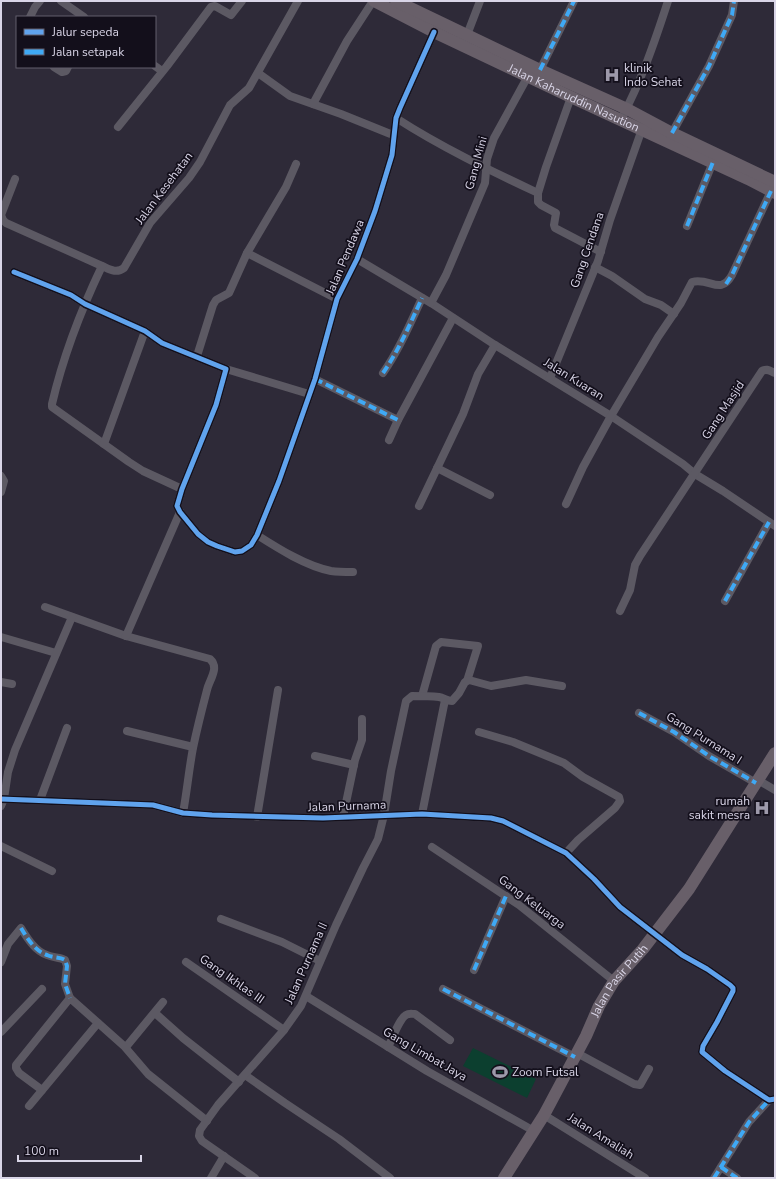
<svg xmlns="http://www.w3.org/2000/svg" width="776" height="1179" viewBox="0 0 776 1179" font-family="'Nunito Sans',sans-serif">
<rect width="100%" height="100%" fill="#2e2a38"/>
<polygon fill="#0c3f2f" points="473,1048 536,1079 527,1098 463,1066"/>
<g fill="none" stroke-linecap="round" stroke-linejoin="round">
<g stroke="#5c5963" stroke-width="8">
<polyline points="61,1 84,17"/>
<polyline points="30,17 35,7 40,1"/>
<polyline points="467,35 480,1"/>
<polyline points="155,66 162,71"/>
<polyline points="54,67 62,72 66,71 68,67"/>
<polyline points="540,70 574,1"/>
<polyline points="258,73 290,96 341,114 393,135"/>
<polyline points="571,97 546,167 538,193 538,202 541,205 556,213 554,225 555,228 601,252"/>
<polyline points="313,104 347,41 373,1"/>
<path d="M396,118C441,147 489,170 538,193"/>
<path d="M621,119C641,82 655,41 668,1"/>
<polyline points="118,127 167,66 211,7 215,6 231,15 242,1"/>
<polyline points="672,133 709,66 732,15 734,1"/>
<path d="M15,179L1,215L3,220L6,223L102,266C109,269 116,274 124,268L150,223L189,178L200,162L230,105L249,88L298,1"/>
<polyline points="687,226 713,162"/>
<polyline points="247,253 337,299"/>
<polyline points="357,259 431,303 495,345 611,416 683,464 695,474 723,491 775,526"/>
<path d="M102,266C81,310 63,357 52,404V407L129,462L143,471L182,489"/>
<polyline points="595,267 612,276 645,299 661,305 674,314"/>
<polyline points="14,272 71,295 85,304 145,331 162,343 226,369 216,405 182,489 177,506 180,512 198,534 208,542 217,546 235,552 242,551 251,545 257,535 279,481 315,379 337,299 357,259 375,211 392,155 396,118 400,108 434,32"/>
<polyline points="431,303 446,275 485,183 487,159 494,138 528,76"/>
<polyline points="197,356 213,305 216,300 229,293 247,253 286,187 296,164"/>
<polyline points="226,369 309,394"/>
<path d="M383,373C399,350 410,324 422,298"/>
<polyline points="550,378 598,261 610,220 642,129"/>
<polyline points="315,379 398,420"/>
<polyline points="389,440 398,420 453,318"/>
<polyline points="104,444 145,331"/>
<polyline points="437,468 490,495"/>
<polyline points="1,476 4,481 1,492"/>
<path d="M566,504L583,467L611,416L658,337L681,303L692,282C710,277 720,296 732,275L771,191"/>
<polyline points="419,506 463,414 478,374 495,345"/>
<path d="M257,535C279,549 306,566 331,571C338,572 346,572 353,572"/>
<polyline points="725,601 769,522"/>
<path d="M45,607L126,636L210,659C220,668 209,680 207,690C202,709 197,729 193,748C189,769 187,791 183,813"/>
<path d="M620,611L630,590L635,565L640,556L762,371C767,368 770,371 775,373"/>
<polyline points="126,636 180,512"/>
<polyline points="1,637 56,653"/>
<polyline points="1,682 12,684"/>
<polyline points="422,696 436,646 441,642 478,646 467,681"/>
<polyline points="639,713 674,732 709,756 756,783"/>
<polyline points="127,731 193,747"/>
<polyline points="479,732 513,742 564,763 583,777 619,797 620,801 615,808 578,840 566,853"/>
<polyline points="315,756 354,765"/>
<polyline points="758,780 775,790"/>
<polyline points="1,799 153,805 183,813 212,815 323,818 422,814 491,818 503,821 566,853 594,879 620,907 682,955 707,969 730,985 733,988 733,991 717,1022 703,1046 702,1052 725,1071 769,1100 775,1099"/>
<polyline points="40,800 67,728"/>
<polyline points="1,806 4,799 8,772 15,750 72,617"/>
<polyline points="422,814 445,700"/>
<polyline points="257,817 278,690"/>
<polyline points="343,817 355,760 362,740 362,719"/>
<polyline points="1,846 52,871"/>
<polyline points="432,847 519,905 614,981"/>
<polyline points="221,919 282,942 320,961"/>
<path d="M1,962L8,944L21,928C27,938 35,951 47,955C53,958 60,957 65,960L67,966L65,984L70,998"/>
<polyline points="186,962 284,1030"/>
<polyline points="474,970 506,896"/>
<polyline points="443,989 575,1057"/>
<polyline points="306,996 427,1071 534,1131"/>
<polyline points="155,1013 183,1038 239,1082"/>
<polyline points="1,1032 42,989"/>
<polyline points="126,1047 163,1002"/>
<path d="M388,1047C392,1040 399,1019 406,1015C409,1013 412,1014 415,1014L450,1040"/>
<polyline points="577,1053 634,1084 640,1085 649,1069"/>
<polyline points="245,1075 285,1103 339,1139 390,1178"/>
<polyline points="42,1090 19,1073 16,1068 16,1065 70,998 124,1046 148,1074 207,1121"/>
<polyline points="29,1106 98,1023"/>
<polyline points="544,1115 645,1178"/>
<polyline points="721,1167 737,1178"/>
<polyline points="211,1178 224,1156"/>
<path d="M255,1178L202,1141L199,1136L200,1130L218,1105L284,1030L301,1006L336,925L363,868L378,839L384,815L391,771L406,701L412,696C421,696 430,696 439,697C444,698 447,701 452,701L459,693L465,682L469,680L491,686L526,680L562,686"/>
<polyline points="714,1178 749,1122 769,1100"/>
</g>
<g stroke="#685f69" stroke-width="12">
<path id="s1" d="M374,1L434,32L571,97L748,179L775,193"/>
<polyline points="396,1 540,70 627,109 672,133 775,182"/>
<path id="s2" d="M504,1178L544,1115L586,1036L599,1006L614,981L643,949L689,889L775,753"/>
</g>
<g stroke="#3fa9f5" stroke-width="4" stroke-dasharray="8 4" stroke-linecap="butt">
<polyline points="540,70 574,1"/>
<polyline points="672,133 709,66 732,15 734,1"/>
<polyline points="687,226 713,162"/>
<polyline points="726,284 732,275 771,191"/>
<path d="M383,373C399,350 410,324 422,298"/>
<polyline points="315,379 398,420"/>
<polyline points="725,601 769,522"/>
<polyline points="639,713 674,732 709,756 756,783"/>
<path d="M21,928C27,938 35,951 47,955C53,958 60,957 65,960L67,966L65,984L70,998"/>
<polyline points="474,970 506,896"/>
<polyline points="443,989 575,1057"/>
<polyline points="721,1167 737,1178"/>
<polyline points="714,1178 749,1122 769,1100 766,1098"/>
</g>
<defs>
<g id="cycleway">
<polyline points="14,272 71,295 85,304 145,331 162,343 226,369 216,405 182,489 177,506 180,512 198,534 208,542 217,546 235,552 242,551 251,545 257,535 279,481 315,379 337,299 357,259 375,211 392,155 396,118 400,108 434,32"/>
<polyline points="1,799 153,805 183,813 212,815 323,818 422,814 491,818 503,821 566,853 594,879 620,907 682,955 707,969 730,985 733,988 733,991 717,1022 703,1046 702,1052 725,1071 769,1100 775,1099"/>
</g>
</defs>
<use href="#cycleway" stroke="#130f1b" stroke-width="8"/>
<use href="#cycleway" stroke="#60a3ed" stroke-width="5"/>
</g>
<defs>
<symbol id="hospital-bare" viewBox="-9 -9 18 18"><path d="M-5-5h3v3.5h4V-5h3V5h-3V1.5h-4V5h-3Z" fill="#9d99aa" stroke="#130f1b" stroke-width="2.5" paint-order="stroke"/></symbol>
<symbol id="stadium-bare" viewBox="-9 -9 18 18"><path d="M0-5a6.5 5 0 1 0 0 10a6.5 5 0 1 0 0-10ZM-3.5-1.8h7v3.6h-7Z" fill="#9d99aa" stroke="#130f1b" stroke-width="2.5" paint-order="stroke"/></symbol>
</defs>
<g fill-rule="evenodd">
<use href="#hospital-bare" x="601" y="64" width="22" height="22"/>
<use href="#hospital-bare" x="751" y="797" width="22" height="22"/>
<use href="#stadium-bare" x="489" y="1061" width="22" height="22"/>
</g>
<g text-anchor="middle" stroke-width="3.5" stroke-linejoin="round" paint-order="stroke">
<g font-size="12" fill="#d9d5e7" stroke="#130f1b" text-anchor="start">
<text x="624" y="72">klinik<tspan x="624" dy="14">Indo Sehat</tspan></text>
<text x="750" y="805" text-anchor="end">rumah<tspan x="750" dy="14">sakit mesra</tspan></text>
<text x="512" y="1076">Zoom Futsal</text>
</g>
<g font-size="12" fill="#d9d5e7" stroke="#130f1b">
<text dy="4" stroke="none"><textPath href="#s1" startOffset="222">Jalan Kaharuddin Nasution</textPath></text>
<text transform="translate(476 163) rotate(-75)" y="4">Gang Mini</text>
<text transform="translate(164 188) rotate(-53)" y="4">Jalan Kesehatan</text>
<text transform="translate(587 250) rotate(-71)" y="4">Gang Cendana</text>
<text transform="translate(345 257) rotate(-67)" y="4">Jalan Pendawa</text>
<text transform="translate(574 379) rotate(32)" y="4">Jalan Kuaran</text>
<text transform="translate(723 410) rotate(-57)" y="4">Gang Masjid</text>
<text transform="translate(704 738) rotate(32)" y="4">Gang Purnama I</text>
<text transform="translate(347 806) rotate(-2)" y="4">Jalan Purnama</text>
<text transform="translate(532 902) rotate(37)" y="4">Gang Keluarga</text>
<text transform="translate(306 963) rotate(-66)" y="4">Jalan Purnama II</text>
<text transform="translate(232 979) rotate(35)" y="4">Gang Ikhlas III</text>
<text dy="4" stroke="none"><textPath href="#s2" startOffset="229">Jalan Pasir Putih</textPath></text>
<text transform="translate(425 1054) rotate(30)" y="4">Gang Limbat Jaya</text>
<text transform="translate(601 1136) rotate(32)" y="4">Jalan Amaliah</text>
</g>
</g>
<rect width="776" height="1179" fill="none" stroke="#d9d5e7" stroke-width="4"/>
<rect x="16" y="16" width="140" height="52" fill="#130f1b" stroke="#625e6d"/>
<rect x="24" y="29" width="20" height="6" fill="#60a3ed" stroke="#625e6d"/>
<text x="52" y="36" font-size="12" fill="#d9d5e7">Jalur sepeda</text>
<rect x="24" y="49" width="20" height="6" fill="#3fa9f5" stroke="#625e6d"/>
<text x="52" y="56" font-size="12" fill="#d9d5e7">Jalan setapak</text>
<path d="M18 1155v6h123v-6" fill="none" stroke="#d9d5e7" stroke-width="2"/>
<text x="24" y="1155" font-size="12" fill="#d9d5e7" stroke="#130f1b" stroke-width="3" paint-order="stroke">100 m</text>
</svg>
